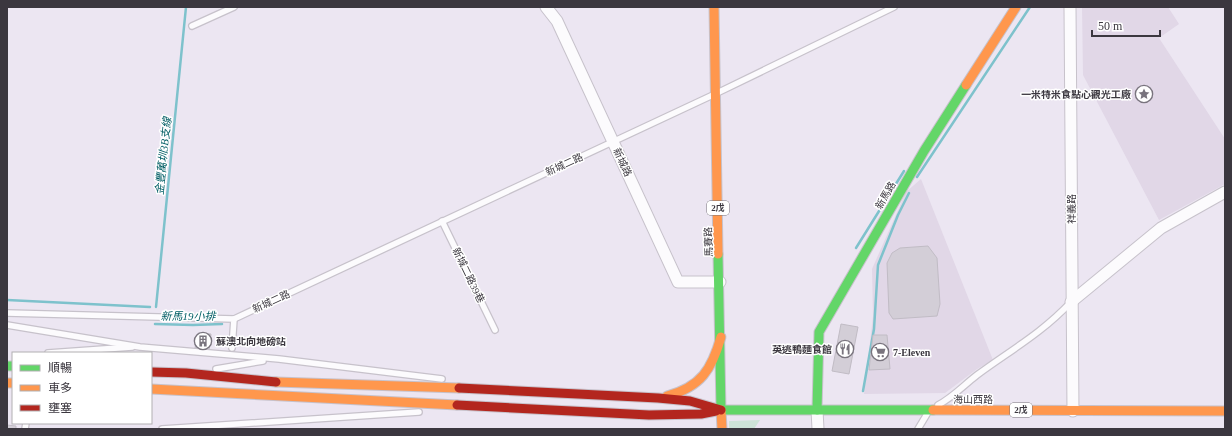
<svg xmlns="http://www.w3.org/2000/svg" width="1232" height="436" viewBox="0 0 1232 436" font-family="'Times New Roman','Noto Sans TC',serif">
<rect width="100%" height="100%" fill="#ece6f2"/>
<g fill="#e1d7e7">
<polygon points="1082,7 1168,7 1179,24 1159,38 1225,139 1225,184 1159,220 1083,75"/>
<polygon points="921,179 993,360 977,369 945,393 864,394 873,316 872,269 906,192"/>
</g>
<polygon fill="#cee4d8" points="760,420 754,429 729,429 729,421"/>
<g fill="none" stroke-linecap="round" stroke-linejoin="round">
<g stroke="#7ec2cc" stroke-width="2.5">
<polyline points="917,177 1030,7"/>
<polyline points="856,248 904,171"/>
<polyline points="7,300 150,307"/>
<polyline points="156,307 186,7"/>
<polyline points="155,324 193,325 222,324"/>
<polyline points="863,391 874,329 878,265 898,215 909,193"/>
</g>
</g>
<g fill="#d3ced7" stroke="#c1bcc5">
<polygon points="928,246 937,258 940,304 937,316 893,319 889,313 887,263 892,253 900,248"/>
<polygon points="841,324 858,327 849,374 832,371"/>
<polygon points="198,333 211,334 209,350 195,348"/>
<polygon points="873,335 887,335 890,369 869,370"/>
<polygon points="7,425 16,426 16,429 7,429"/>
</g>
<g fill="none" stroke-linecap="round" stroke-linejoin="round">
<defs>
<g id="lane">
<polyline points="192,26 234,7"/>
<polyline points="442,221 495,330"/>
<polyline points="7,313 234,319 232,348"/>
<polyline points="234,319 715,94 894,7"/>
<polyline points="7,325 140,347 279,359 442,379"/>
<polyline points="48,353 132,347"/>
<polyline points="216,369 263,361"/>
<path d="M938,405C952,398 964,385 977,375C1011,350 1042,333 1071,302"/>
<polyline points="25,429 26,423"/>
<polyline points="162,429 419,412"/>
<polyline points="918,429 927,414"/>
</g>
<g id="street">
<polyline points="546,7 557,21 678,282 720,282"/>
<polyline points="1070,7 1073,411"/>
<polyline points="1071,302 1161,228 1225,192"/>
<polyline points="817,410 818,429"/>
</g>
<g id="fast">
<polyline points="718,254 721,410 933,410"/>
<polyline points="7,366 13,366"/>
<polyline points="817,410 819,332 924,151 966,85"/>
</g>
<g id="slow">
<polyline points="714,7 718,254"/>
<polyline points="966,85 1016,7"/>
<polyline points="276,382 459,388"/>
<polyline points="7,383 13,383"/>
<polyline points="151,389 457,405"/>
<path d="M667,396C701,387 712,369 721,337"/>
<polyline points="721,410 722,429"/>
<polyline points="933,410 1225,411"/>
</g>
<g id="jam">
<polyline points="151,372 186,373 276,382"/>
<polyline points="459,388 658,398 690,401 721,410"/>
<polyline points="457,405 649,415 701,414 716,411"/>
</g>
</defs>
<use href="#lane" stroke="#c7c2cb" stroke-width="8"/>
<use href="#street" stroke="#c7c2cb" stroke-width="13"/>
<use href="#fast" stroke="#c7c2cb" stroke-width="11"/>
<use href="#slow" stroke="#c7c2cb" stroke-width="11"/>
<use href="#jam" stroke="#c7c2cb" stroke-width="11"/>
<use href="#lane" stroke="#fcfbfd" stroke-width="5.5"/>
<use href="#street" stroke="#fcfbfd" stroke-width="11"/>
<use href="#fast" stroke="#63d668" stroke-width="9"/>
<use href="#slow" stroke="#ff974d" stroke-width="9"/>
<use href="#jam" stroke="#b3261e" stroke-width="9"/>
</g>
<defs>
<symbol id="sight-ring" viewBox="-11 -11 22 22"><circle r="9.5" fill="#fff" stroke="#79747e" stroke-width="1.5"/><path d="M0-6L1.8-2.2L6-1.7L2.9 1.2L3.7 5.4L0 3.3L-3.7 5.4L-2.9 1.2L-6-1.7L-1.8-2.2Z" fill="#79747e"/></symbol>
<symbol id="building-ring" viewBox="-11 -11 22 22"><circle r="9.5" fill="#fff" stroke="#79747e" stroke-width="1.5"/><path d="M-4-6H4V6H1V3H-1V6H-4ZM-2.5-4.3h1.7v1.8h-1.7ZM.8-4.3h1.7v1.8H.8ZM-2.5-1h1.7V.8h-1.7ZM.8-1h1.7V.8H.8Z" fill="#79747e"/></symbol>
<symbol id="restaurant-ring" viewBox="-11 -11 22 22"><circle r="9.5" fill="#fff" stroke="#79747e" stroke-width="1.5"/><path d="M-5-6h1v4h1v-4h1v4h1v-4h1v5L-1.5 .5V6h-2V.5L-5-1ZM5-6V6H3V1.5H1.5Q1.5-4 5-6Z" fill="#79747e"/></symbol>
<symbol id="supermarket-ring" viewBox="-11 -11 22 22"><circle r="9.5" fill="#fff" stroke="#79747e" stroke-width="1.5"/><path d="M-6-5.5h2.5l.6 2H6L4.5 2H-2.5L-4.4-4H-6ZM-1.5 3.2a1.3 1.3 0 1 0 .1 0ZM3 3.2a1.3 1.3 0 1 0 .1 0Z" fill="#79747e"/></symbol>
</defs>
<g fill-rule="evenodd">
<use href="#sight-ring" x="1134" y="84" width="20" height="20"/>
<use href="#building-ring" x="193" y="331" width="20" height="20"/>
<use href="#restaurant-ring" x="835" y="339" width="20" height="20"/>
<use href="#supermarket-ring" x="870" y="342" width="20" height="20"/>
</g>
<g text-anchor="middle" stroke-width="3" stroke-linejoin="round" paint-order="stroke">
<g fill="#fff" stroke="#767379" stroke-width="1">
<rect x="707" y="201" width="22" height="14" rx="3"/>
<rect x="1010" y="403" width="22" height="14" rx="3"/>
</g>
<g font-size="9" font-weight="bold" fill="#3b373f">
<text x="718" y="211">2戊</text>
<text x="1021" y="413">2戊</text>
</g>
<g font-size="10" font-weight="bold" fill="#3b373f" stroke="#fff" text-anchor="end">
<text x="1131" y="98">一米特米食點心觀光工廠</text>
<text x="216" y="345" text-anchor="start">蘇澳北向地磅站</text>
<text x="832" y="353">英逃鴨麵食館</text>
<text x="893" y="356" text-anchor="start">7-Eleven</text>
</g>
<g font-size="10" fill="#3b373f" stroke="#fff">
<text transform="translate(623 162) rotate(65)" y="4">新城路</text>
<text transform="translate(564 164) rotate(-25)" y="4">新城二路</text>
<text transform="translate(885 195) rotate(-60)" y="4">新馬路</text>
<text transform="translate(1071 209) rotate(-90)" y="4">祥義路</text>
<text transform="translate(708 242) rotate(-92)" y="4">馬賽路</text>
<text transform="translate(469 275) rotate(64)" y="4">新城二路39巷</text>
<text transform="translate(271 301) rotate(-25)" y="4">新城二路</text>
<text x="973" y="403">海山西路</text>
</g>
<g font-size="11" font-style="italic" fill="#015d64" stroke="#fff">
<text transform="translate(163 156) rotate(-84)" y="4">金豐萬圳3B支線</text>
<text x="188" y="320">新馬19小排</text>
</g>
</g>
<rect width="1232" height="436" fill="none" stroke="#3b373f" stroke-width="16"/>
<rect x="12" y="352" width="140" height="72" fill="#ffffff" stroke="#b1afb2"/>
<rect x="20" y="365" width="20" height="6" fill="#63d668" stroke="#b1afb2"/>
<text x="48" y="372" font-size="12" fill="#3b373f">順暢</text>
<rect x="20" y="385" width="20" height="6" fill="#ff974d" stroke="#b1afb2"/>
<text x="48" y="392" font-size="12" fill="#3b373f">車多</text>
<rect x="20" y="405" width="20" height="6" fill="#b3261e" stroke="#b1afb2"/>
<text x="48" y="412" font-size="12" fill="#3b373f">壅塞</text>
<path d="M1092 30v6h68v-6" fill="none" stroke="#3b373f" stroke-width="2"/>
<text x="1098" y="30" font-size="12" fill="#3b373f" stroke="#ffffff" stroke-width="3" paint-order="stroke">50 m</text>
</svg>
